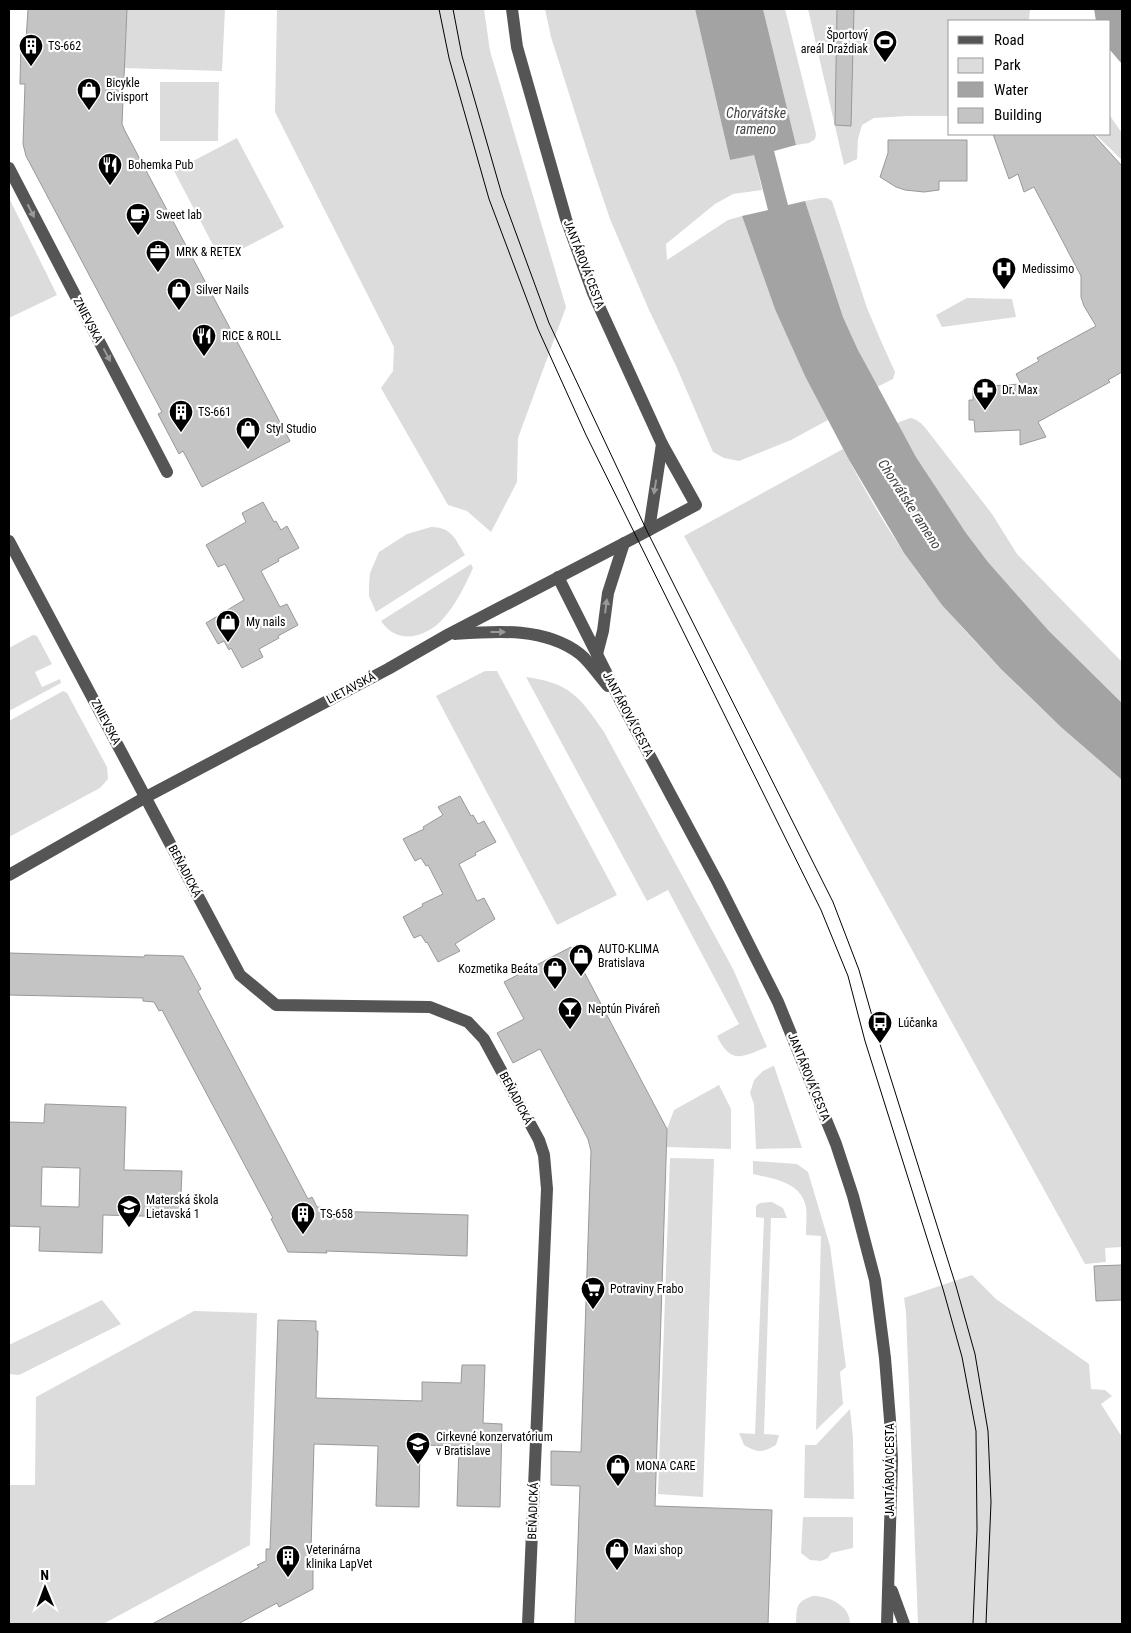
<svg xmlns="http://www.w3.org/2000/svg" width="1131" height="1633" viewBox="0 0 1131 1633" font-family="'Roboto Condensed',sans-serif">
<rect width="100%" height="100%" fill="#fff"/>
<g fill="#dcdcdc">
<polygon points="127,9 225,9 222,71 124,68"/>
<polygon points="277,9 484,9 490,51 566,307 518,438 517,482 491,532 467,511 448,505 381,388 393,371 394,347 275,112"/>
<path d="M545,9H695L730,160L754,154L762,190L733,194L715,204L666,244L667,260L728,220L742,216C767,287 793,353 828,420L791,440L739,461L724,458L713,452L677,368L649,310L610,219L591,163L551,37Z"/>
<polygon points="763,9 785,9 816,134 815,139 809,143 796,145"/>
<polygon points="808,9 1030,9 1029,21 950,21 950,116 907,116 874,118 862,125 858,139 857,159 844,165"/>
<polygon points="160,82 219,82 218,141 160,141"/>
<polygon points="1110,116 1122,133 1122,160 1095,134 1110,134"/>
<polygon points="237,138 284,227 221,260 174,171"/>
<polygon points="9,198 57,295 9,318"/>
<polygon points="821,198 827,198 832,201 867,308 881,341 895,372 893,379 877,387 858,350 843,317 805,201"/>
<polygon points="967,298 1012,299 1016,317 942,327 936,315"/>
<path d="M910,418C918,419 922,424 927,430L992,514L1017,554L1122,662V703L1049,631L988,562L966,533L916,457L897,423Z"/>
<path d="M843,449C871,503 904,558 943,605C996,669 1059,726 1122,780V1247L1105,1248L1106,1262L1085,1264L684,536Z"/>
<path d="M431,527C452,527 455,539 465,555L376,612L369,596V585L370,573L379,552L407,534Z"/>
<path d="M471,564L473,568C465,586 455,606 441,621C423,639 396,644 381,621Z"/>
<polygon points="33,635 37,636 52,664 35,672 42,687 60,679 61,683 9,711 9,648"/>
<polygon points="485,671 497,671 617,895 557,925 436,696"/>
<path d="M526,677C570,683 580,697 604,732L733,969L767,1047C742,1057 731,1065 717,1036L739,1024L668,890L647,901Z"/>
<polygon points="63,691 67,693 107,767 108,779 100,788 9,837 9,721"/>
<polygon points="773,1066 774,1066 802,1148 756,1149 754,1104 750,1093 754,1080 763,1071"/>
<polygon points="719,1085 731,1109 731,1149 667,1147 667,1129 674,1110"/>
<polygon points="670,1158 714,1159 703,1497 658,1494"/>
<path d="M753,1161L797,1164L808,1172L830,1246L846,1367L840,1372L843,1404L816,1430L821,1236L806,1235C806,1226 807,1216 806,1207C801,1182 774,1179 753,1174Z"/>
<path d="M772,1202L783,1208L787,1218H771L764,1434L779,1435L776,1445C762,1453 759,1453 744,1445L739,1433L755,1434L764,1218L756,1217V1206L760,1203Z"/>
<polygon points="972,1275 996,1299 1089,1364 1091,1389 1105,1390 1112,1396 1101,1404 1122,1437 1122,1624 918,1624 906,1312 904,1298"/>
<polygon points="102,1300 121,1324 19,1375 9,1374 9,1345"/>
<polygon points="194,1311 257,1313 250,1545 103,1624 9,1624 9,1485 35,1485 36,1397"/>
<polygon points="850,1409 853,1438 854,1499 804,1498 805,1445 816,1445"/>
<polygon points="803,1517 853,1517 853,1548 831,1553 828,1558 821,1561 810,1560 801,1553"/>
<path d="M813,1596C829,1596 851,1606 850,1624H796C797,1607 795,1602 813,1596Z"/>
</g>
<g fill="#a3a3a3">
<polygon points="695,9 763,9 796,145 774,151 788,205 805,201 843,317 858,350 916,457 966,533 988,562 1049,631 1122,703 1122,780 1061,727 1001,669 942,605 904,553 849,460 805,376 775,309 742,216 768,210 754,155 730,160"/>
<polygon points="1094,9 1122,9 1122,64 1110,50 1110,21 1096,21"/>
</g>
<g fill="#c4c4c4" stroke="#999" fill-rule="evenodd">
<polygon points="28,9 127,9 122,124 125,131 290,441 202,487 183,451 179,454 158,414 162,412 26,156 23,144 25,84 20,84 21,39 26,40"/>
<polygon points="837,9 854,9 851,126 835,125"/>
<polygon points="993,134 1093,134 1122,166 1122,372 1108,380 1110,382 1038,422 1046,437 1020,445 1020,430 975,432 974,420 969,420 969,400 973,400 973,387 1021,384 1016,374 1039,361 1037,358 1096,326 1084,306 1081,297 1081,276 1043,204 1034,187 1024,192 1018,174 1009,179"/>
<polygon points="888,140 967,140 967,181 939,181 939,190 924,192 905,190 896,187 880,177 888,153"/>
<polygon points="263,502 274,522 276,521 281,530 287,526 299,548 278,559 279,561 261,571 280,607 287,604 298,625 278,636 279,638 259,649 263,657 242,668 231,648 229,650 224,641 218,644 206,623 244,600 225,564 218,567 206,545 246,522 242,513"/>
<polygon points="460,796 471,816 473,815 478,824 484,821 496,842 475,853 476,855 459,864 477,901 484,898 495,919 455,944 460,951 438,962 427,942 426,943 421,935 414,938 403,917 423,906 422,904 443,894 428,865 426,866 421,858 415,861 403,839 424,829 423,827 443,815 438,807"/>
<polygon points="571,947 667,1129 655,1506 772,1510 768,1624 575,1624 580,1486 551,1485 551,1451 581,1452 591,1151 588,1139 540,1049 513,1063 497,1033 524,1019 504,982"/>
<polygon points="9,953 144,957 145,955 183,956 201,989 198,991 308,1199 312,1197 317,1207 328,1208 328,1211 468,1215 467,1256 326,1251 327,1253 288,1252 271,1219 273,1218 194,1070 162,1010 159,1011 154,1002 143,1001 143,998 9,995"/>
<path d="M45,1104L126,1107L124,1170L182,1171L180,1217L103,1215L102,1253L39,1251L40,1227L9,1226V1122L44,1123ZM42,1167L80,1168L79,1207L41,1206Z"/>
<polygon points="1122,1265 1122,1300 1096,1301 1094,1266"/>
<polygon points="278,1320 316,1321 316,1331 318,1331 316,1398 422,1401 422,1382 461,1383 462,1365 485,1365 483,1423 502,1424 500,1507 457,1506 459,1446 420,1445 419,1507 376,1506 378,1446 314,1444 311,1550 313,1550 313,1589 279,1607 277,1603 238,1624 152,1624 259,1567 257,1565 266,1561 266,1549 270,1549"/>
</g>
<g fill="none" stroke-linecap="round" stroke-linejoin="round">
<g stroke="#555" stroke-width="12">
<polyline points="9,168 167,472"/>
<polyline points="649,530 662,444"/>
<polyline points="9,541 240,975 276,1005 430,1007 468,1022 484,1039 539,1140 544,1155 547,1189 528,1624"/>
<polyline points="558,577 621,702 718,883 778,1002 836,1144 853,1196 875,1280 885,1358 890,1420 892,1461 887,1624"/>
<path d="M455,634C496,631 545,627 580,654C590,662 599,676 608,686"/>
<polyline points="597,654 603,631 608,593 624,543"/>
<polyline points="9,875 146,797 388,669 449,634 636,537 696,505 662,444 593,293 566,219 517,47 512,9"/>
<polyline points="892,1591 904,1624"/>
</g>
<g stroke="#000" stroke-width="1">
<polyline points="439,9 449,58 489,199 538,329 586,435 821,910 848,976 865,1041 943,1289 962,1357 976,1431 977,1530 973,1624"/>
<polyline points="453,9 462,56 502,195 549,323 647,531 833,902 859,970 880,1044 956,1286 975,1354 988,1431 991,1502 986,1624"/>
</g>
</g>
<defs><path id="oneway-solid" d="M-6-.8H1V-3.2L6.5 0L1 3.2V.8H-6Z" transform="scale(1.25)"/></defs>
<g fill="#999">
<use href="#oneway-solid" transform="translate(31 211) rotate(63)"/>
<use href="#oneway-solid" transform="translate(107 355) rotate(62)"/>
<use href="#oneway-solid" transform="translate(655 487) rotate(99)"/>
<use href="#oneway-solid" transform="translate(606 606) rotate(-83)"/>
<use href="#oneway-solid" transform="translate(498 632)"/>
</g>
<defs>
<symbol id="stadium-pin" viewBox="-11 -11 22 30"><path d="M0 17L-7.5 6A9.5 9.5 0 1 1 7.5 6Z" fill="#000" stroke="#fff"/><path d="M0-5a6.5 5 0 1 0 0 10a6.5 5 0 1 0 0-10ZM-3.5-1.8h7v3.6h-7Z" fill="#fff"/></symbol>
<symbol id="building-pin" viewBox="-11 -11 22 30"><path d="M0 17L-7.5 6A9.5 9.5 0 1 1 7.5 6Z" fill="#000" stroke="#fff"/><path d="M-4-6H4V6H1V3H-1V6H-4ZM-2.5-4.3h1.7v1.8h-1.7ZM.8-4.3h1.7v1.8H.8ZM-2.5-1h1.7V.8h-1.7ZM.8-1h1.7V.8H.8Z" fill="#fff"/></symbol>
<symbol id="shop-pin" viewBox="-11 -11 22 30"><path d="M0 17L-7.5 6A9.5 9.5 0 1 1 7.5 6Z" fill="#000" stroke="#fff"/><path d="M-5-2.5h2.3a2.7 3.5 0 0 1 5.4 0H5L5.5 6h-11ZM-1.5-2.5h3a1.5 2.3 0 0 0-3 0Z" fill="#fff"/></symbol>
<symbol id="restaurant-pin" viewBox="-11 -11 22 30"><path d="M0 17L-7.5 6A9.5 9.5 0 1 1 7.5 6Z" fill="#000" stroke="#fff"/><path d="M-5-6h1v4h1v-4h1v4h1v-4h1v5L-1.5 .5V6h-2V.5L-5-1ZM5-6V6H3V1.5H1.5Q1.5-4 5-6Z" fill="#fff"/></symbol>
<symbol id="cafe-pin" viewBox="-11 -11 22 30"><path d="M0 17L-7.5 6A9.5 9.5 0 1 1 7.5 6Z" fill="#000" stroke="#fff"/><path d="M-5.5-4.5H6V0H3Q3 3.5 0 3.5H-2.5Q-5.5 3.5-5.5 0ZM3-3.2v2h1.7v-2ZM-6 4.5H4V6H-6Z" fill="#fff"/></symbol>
<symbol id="office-pin" viewBox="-11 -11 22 30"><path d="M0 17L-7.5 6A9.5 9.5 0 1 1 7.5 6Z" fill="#000" stroke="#fff"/><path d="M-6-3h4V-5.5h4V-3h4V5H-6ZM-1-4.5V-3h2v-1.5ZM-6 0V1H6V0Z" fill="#fff"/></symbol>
<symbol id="hospital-pin" viewBox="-11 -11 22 30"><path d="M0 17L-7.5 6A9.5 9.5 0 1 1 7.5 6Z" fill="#000" stroke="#fff"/><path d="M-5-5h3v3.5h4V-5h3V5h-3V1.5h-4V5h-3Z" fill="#fff"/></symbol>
<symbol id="pharmacy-pin" viewBox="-11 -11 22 30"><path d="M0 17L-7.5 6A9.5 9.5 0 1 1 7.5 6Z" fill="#000" stroke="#fff"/><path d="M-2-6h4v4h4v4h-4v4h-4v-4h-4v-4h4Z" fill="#fff"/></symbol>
<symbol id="bar-pin" viewBox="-11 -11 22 30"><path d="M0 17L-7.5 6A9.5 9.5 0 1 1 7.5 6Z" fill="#000" stroke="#fff"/><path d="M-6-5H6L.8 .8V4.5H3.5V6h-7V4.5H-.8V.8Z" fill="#fff"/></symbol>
<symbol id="bus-pin" viewBox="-11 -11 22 30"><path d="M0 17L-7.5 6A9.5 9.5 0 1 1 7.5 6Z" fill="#000" stroke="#fff"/><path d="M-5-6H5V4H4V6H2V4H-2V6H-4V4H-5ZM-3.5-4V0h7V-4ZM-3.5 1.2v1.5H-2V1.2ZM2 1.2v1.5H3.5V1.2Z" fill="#fff"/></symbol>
<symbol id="school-pin" viewBox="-11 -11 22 30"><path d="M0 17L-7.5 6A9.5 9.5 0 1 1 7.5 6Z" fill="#000" stroke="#fff"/><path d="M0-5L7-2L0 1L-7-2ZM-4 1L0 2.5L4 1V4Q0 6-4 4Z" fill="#fff"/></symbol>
<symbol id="supermarket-pin" viewBox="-11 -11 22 30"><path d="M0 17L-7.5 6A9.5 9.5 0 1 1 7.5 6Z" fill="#000" stroke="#fff"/><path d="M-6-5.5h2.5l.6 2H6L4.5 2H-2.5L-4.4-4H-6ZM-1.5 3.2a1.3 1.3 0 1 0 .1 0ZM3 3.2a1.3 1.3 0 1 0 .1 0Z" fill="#fff"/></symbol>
<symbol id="university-pin" viewBox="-11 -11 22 30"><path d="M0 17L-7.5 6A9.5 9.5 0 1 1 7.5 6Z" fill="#000" stroke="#fff"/><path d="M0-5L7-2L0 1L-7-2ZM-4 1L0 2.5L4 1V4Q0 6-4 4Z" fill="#fff"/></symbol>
</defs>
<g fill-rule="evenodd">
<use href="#stadium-pin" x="871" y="28" width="28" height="38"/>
<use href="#building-pin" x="17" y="32" width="28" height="38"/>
<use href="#shop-pin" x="75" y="76" width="28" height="38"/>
<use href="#restaurant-pin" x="96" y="151" width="28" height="38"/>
<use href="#cafe-pin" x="124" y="201" width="28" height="38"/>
<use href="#office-pin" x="144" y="238" width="28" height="38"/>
<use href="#hospital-pin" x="990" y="255" width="28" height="38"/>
<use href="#shop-pin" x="165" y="276" width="28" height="38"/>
<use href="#restaurant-pin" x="190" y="322" width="28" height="38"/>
<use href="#pharmacy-pin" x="971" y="376" width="28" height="38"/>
<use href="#building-pin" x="167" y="398" width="28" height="38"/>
<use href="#shop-pin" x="234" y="415" width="28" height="38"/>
<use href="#shop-pin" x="214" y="608" width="28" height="38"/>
<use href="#shop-pin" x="567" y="942" width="28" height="38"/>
<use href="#shop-pin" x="541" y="955" width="28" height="38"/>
<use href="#bar-pin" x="556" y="995" width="28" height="38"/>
<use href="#bus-pin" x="866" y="1009" width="28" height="38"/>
<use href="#school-pin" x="115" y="1193" width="28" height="38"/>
<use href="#building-pin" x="289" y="1200" width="28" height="38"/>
<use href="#supermarket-pin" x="579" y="1275" width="28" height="38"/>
<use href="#university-pin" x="404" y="1430" width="28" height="38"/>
<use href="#shop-pin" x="604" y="1452" width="28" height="38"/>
<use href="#shop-pin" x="603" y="1536" width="28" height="38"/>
<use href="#building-pin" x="274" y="1543" width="28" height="38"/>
</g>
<g text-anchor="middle" stroke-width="4.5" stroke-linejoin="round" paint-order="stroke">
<g font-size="12" fill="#000" stroke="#fff" text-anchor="start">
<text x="868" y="39" text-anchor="end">Športový<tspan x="868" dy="14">areál Draždiak</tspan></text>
<text x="48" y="50">TS-662</text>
<text x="106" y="87">Bicykle<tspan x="106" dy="14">Civisport</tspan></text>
<text x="128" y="169">Bohemka Pub</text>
<text x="156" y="219">Sweet lab</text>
<text x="176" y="256">MRK &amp; RETEX</text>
<text x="1022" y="273">Medissimo</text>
<text x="196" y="294">Silver Nails</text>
<text x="222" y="340">RICE &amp; ROLL</text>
<text x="1002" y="394">Dr. Max</text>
<text x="198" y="416">TS-661</text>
<text x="266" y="433">Styl Studio</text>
<text x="246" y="626">My nails</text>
<text x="598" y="953">AUTO-KLIMA<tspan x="598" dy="14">Bratislava</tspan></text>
<text x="538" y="973" text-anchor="end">Kozmetika Beáta</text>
<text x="588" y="1013">Neptún Piváreň</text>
<text x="898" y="1027">Lúčanka</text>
<text x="146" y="1204">Materská škola<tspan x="146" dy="14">Lietavská 1</tspan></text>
<text x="320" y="1218">TS-658</text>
<text x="610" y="1293">Potraviny Frabo</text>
<text x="436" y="1441">Cirkevné konzervatórium<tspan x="436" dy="14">v Bratislave</tspan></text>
<text x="636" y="1470">MONA CARE</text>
<text x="306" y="1554">Veterinárna<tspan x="306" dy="14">klinika LapVet</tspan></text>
<text x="634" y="1554">Maxi shop</text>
</g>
<g font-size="12" fill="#000" stroke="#fff">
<text transform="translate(584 264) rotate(69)" y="4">JANTÁROVÁ CESTA</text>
<text transform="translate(88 320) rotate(62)" y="4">ZNIEVSKA</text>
<text transform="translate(351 688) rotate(-28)" y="4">LIETAVSKÁ</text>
<text transform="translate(628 714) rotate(62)" y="4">JANTÁROVÁ CESTA</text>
<text transform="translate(106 722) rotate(62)" y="4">ZNIEVSKA</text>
<text transform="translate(185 871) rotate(62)" y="4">BEŇADICKÁ</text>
<text transform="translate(809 1077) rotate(68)" y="4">JANTÁROVÁ CESTA</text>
<text transform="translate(516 1098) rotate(62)" y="4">BEŇADICKÁ</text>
<text transform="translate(890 1470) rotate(-90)" y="4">JANTÁROVÁ CESTA</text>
<text transform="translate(533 1511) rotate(-88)" y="4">BEŇADICKÁ</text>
</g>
<g font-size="14" font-style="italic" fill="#444" stroke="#fff">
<text x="756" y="118">Chorvátske<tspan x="756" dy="16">rameno</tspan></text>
<text transform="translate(910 504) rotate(57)" y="5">Chorvátske rameno</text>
</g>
</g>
<rect width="1131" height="1633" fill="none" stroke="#000000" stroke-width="20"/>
<rect x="948" y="20" width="162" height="115" fill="#ffffff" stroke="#999999"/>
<rect x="958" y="36" width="25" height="8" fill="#555555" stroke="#999999"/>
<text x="994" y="45" font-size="15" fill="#000000">Road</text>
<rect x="958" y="58" width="25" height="15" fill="#dcdcdc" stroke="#999999"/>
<text x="994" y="70" font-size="15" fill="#000000">Park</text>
<rect x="958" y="82" width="25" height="15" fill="#a3a3a3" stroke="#999999"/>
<text x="994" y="95" font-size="15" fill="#000000">Water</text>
<rect x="958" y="108" width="25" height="15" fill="#c4c4c4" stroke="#999999"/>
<text x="994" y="120" font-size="15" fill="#000000">Building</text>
<g transform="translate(45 1588) rotate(359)" stroke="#ffffff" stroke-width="4" paint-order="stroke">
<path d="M0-4L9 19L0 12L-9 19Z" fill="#000000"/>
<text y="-8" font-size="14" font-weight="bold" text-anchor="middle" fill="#000000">N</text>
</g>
</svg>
